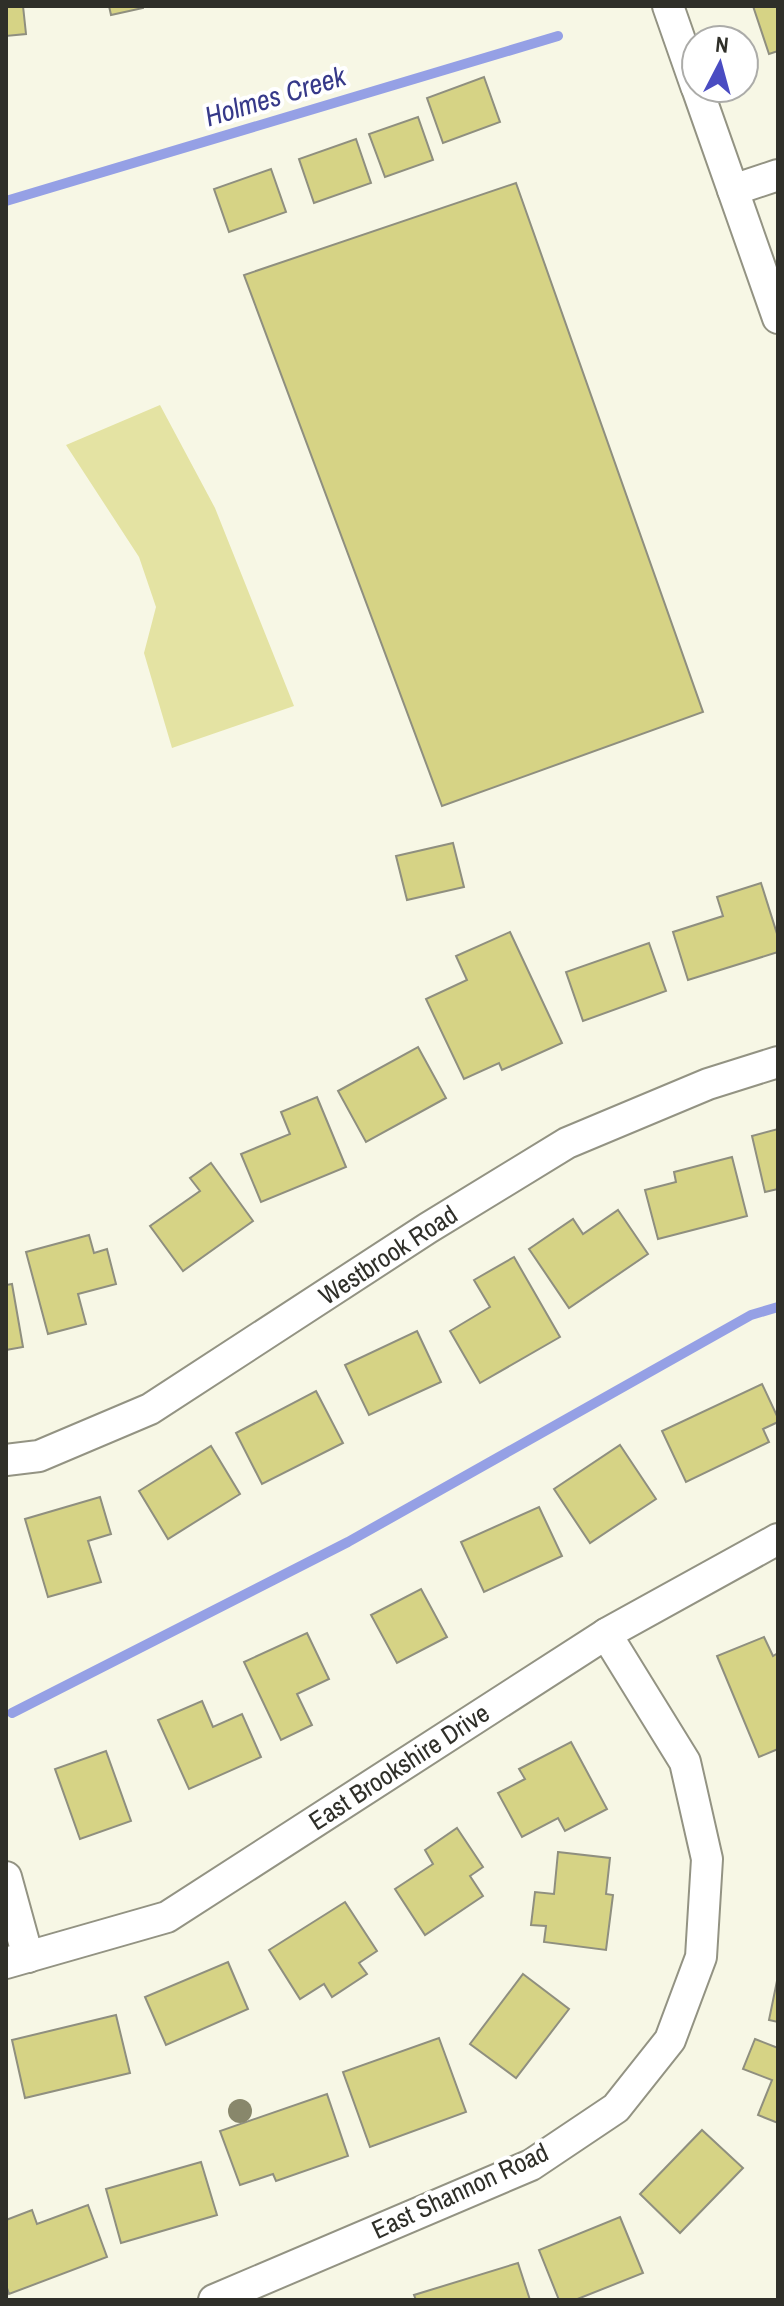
<svg xmlns="http://www.w3.org/2000/svg" width="784" height="2306" viewBox="0 0 784 2306" font-family="'Archivo Narrow',sans-serif">
<rect width="100%" height="100%" fill="#f7f7e5"/>
<polygon fill="#e4e3a3" points="160,405 215,508 294,706 172,748 144,653 156,607 139,557 66,445"/>
<g fill="none" stroke-linecap="round" stroke-linejoin="round">
<g stroke="#95a0e5" stroke-width="10">
<polyline points="6,201 558,36"/>
<polyline points="12,1713 348,1542 751,1315 778,1307"/>
</g>
</g>
<g fill="#d6d385" stroke="#8f8f7f" stroke-width="2">
<polygon points="6,6 23,6 26,34 6,36"/>
<polygon points="109,6 143,6 143,8 111,15"/>
<polygon points="753,6 778,6 778,51 769,54"/>
<polygon points="484,77 500,122 443,143 427,98"/>
<polygon points="418,117 433,160 385,177 369,134"/>
<polygon points="356,139 371,183 314,203 299,159"/>
<polygon points="271,169 286,212 229,232 214,189"/>
<polygon points="516,183 703,712 442,806 244,275"/>
<polygon points="453,843 464,887 407,900 396,856"/>
<polygon points="761,883 778,937 778,952 688,980 673,932 723,916 717,897"/>
<polygon points="510,932 562,1043 502,1070 499,1063 464,1079 426,999 467,980 456,956"/>
<polygon points="649,943 666,991 583,1021 566,972"/>
<polygon points="418,1047 446,1098 366,1142 338,1091"/>
<polygon points="317,1097 346,1167 261,1202 241,1154 290,1134 281,1112"/>
<polygon points="778,1129 778,1189 765,1192 752,1136"/>
<polygon points="732,1157 747,1216 658,1239 645,1190 676,1182 674,1172"/>
<polygon points="211,1163 253,1221 183,1271 150,1226 200,1191 190,1178"/>
<polygon points="618,1210 648,1254 569,1308 529,1249 573,1219 583,1234"/>
<polygon points="89,1235 94,1253 107,1249 116,1284 78,1294 86,1324 48,1334 26,1252"/>
<polygon points="514,1257 560,1337 480,1383 450,1331 490,1307 474,1280"/>
<polygon points="12,1284 23,1347 6,1350 6,1285"/>
<polygon points="417,1331 441,1382 369,1415 345,1365"/>
<polygon points="762,1384 778,1418 778,1422 763,1429 769,1442 686,1482 662,1431"/>
<polygon points="316,1391 343,1443 262,1484 236,1433"/>
<polygon points="620,1445 656,1499 590,1543 554,1489"/>
<polygon points="211,1446 240,1494 168,1539 139,1491"/>
<polygon points="100,1497 111,1534 88,1541 101,1582 48,1597 25,1519"/>
<polygon points="539,1507 562,1556 484,1592 461,1542"/>
<polygon points="421,1589 447,1637 397,1663 371,1615"/>
<polygon points="307,1633 329,1679 297,1694 312,1725 281,1740 244,1662"/>
<polygon points="764,1637 773,1656 778,1653 778,1749 759,1757 717,1656"/>
<polygon points="202,1701 213,1727 242,1714 261,1757 189,1789 158,1720"/>
<polygon points="571,1742 607,1809 565,1831 558,1818 522,1837 498,1793 525,1779 519,1769"/>
<polygon points="106,1751 131,1821 80,1839 55,1769"/>
<polygon points="457,1828 483,1867 470,1876 483,1896 425,1935 395,1889 433,1864 425,1850"/>
<polygon points="558,1852 610,1858 606,1894 613,1895 606,1950 544,1942 546,1926 531,1925 535,1892 554,1894"/>
<polygon points="345,1902 377,1951 359,1963 367,1974 332,1997 324,1984 300,1999 269,1950"/>
<polygon points="228,1962 248,2009 166,2045 145,1997"/>
<polygon points="523,1974 569,2009 516,2078 470,2044"/>
<polygon points="778,1976 778,2022 769,2020"/>
<polygon points="116,2015 130,2073 25,2098 12,2040"/>
<polygon points="439,2038 466,2112 370,2147 343,2072"/>
<polygon points="755,2039 778,2048 778,2123 758,2115 772,2080 743,2069"/>
<polygon points="327,2094 348,2156 276,2181 273,2174 240,2185 220,2131"/>
<polygon points="702,2130 743,2168 680,2233 640,2194"/>
<polygon points="201,2162 217,2215 121,2243 106,2189"/>
<polygon points="88,2205 107,2257 9,2294 6,2285 6,2220 32,2210 37,2224"/>
<polygon points="620,2217 643,2273 575,2300 559,2300 539,2250"/>
<polygon points="518,2263 530,2300 416,2300 414,2295"/>
</g>
<g fill="none" stroke-linecap="round" stroke-linejoin="round">
<defs>
<g id="minor">
<polyline points="668,6 696,86"/>
<polyline points="697,88 778,318"/>
<polyline points="733,190 778,175"/>
<polyline points="6,1460 39,1456 150,1409 428,1228 567,1143 708,1084 778,1062"/>
<polyline points="6,1877 28,1957"/>
<polyline points="6,1963 167,1917 606,1634 778,1539"/>
<polyline points="214,2300 531,2165 616,2108 670,2040 701,1957 707,1859 685,1762 606,1634"/>
</g>
</defs>
<use href="#minor" stroke="#939383" stroke-width="34"/>
<use href="#minor" stroke="#fff" stroke-width="30"/>
</g>
<circle fill="#88876b" cx="240" cy="2111" r="12"/>
<g text-anchor="middle" stroke-width="8" stroke-linejoin="round" paint-order="stroke">
<g font-size="26" fill="#2f2f29" stroke="#fff">
<text transform="translate(388 1255) rotate(-33)" y="9">Westbrook Road</text>
<text transform="translate(399 1767) rotate(-33)" y="9">East Brookshire Drive</text>
<text transform="translate(460 2191) rotate(-25)" y="9">East Shannon Road</text>
</g>
<g font-size="28" font-style="italic" fill="#363989" stroke="#fff">
<text transform="translate(275 96) rotate(-17)" y="10">Holmes Creek</text>
</g>
</g>
<rect width="784" height="2306" fill="none" stroke="#2f2f29" stroke-width="16"/>
<g transform="translate(720 64) rotate(6)"><circle r="38" fill="#ffffff" stroke="#acaca9" stroke-width="2"/>
<path d="M0-6L14 30L0 20L-14 30Z" fill="#4a4cc2"/>
<text y="-12" font-size="22" font-weight="bold" text-anchor="middle" fill="#2f2f29">N</text>
</g>
</svg>
